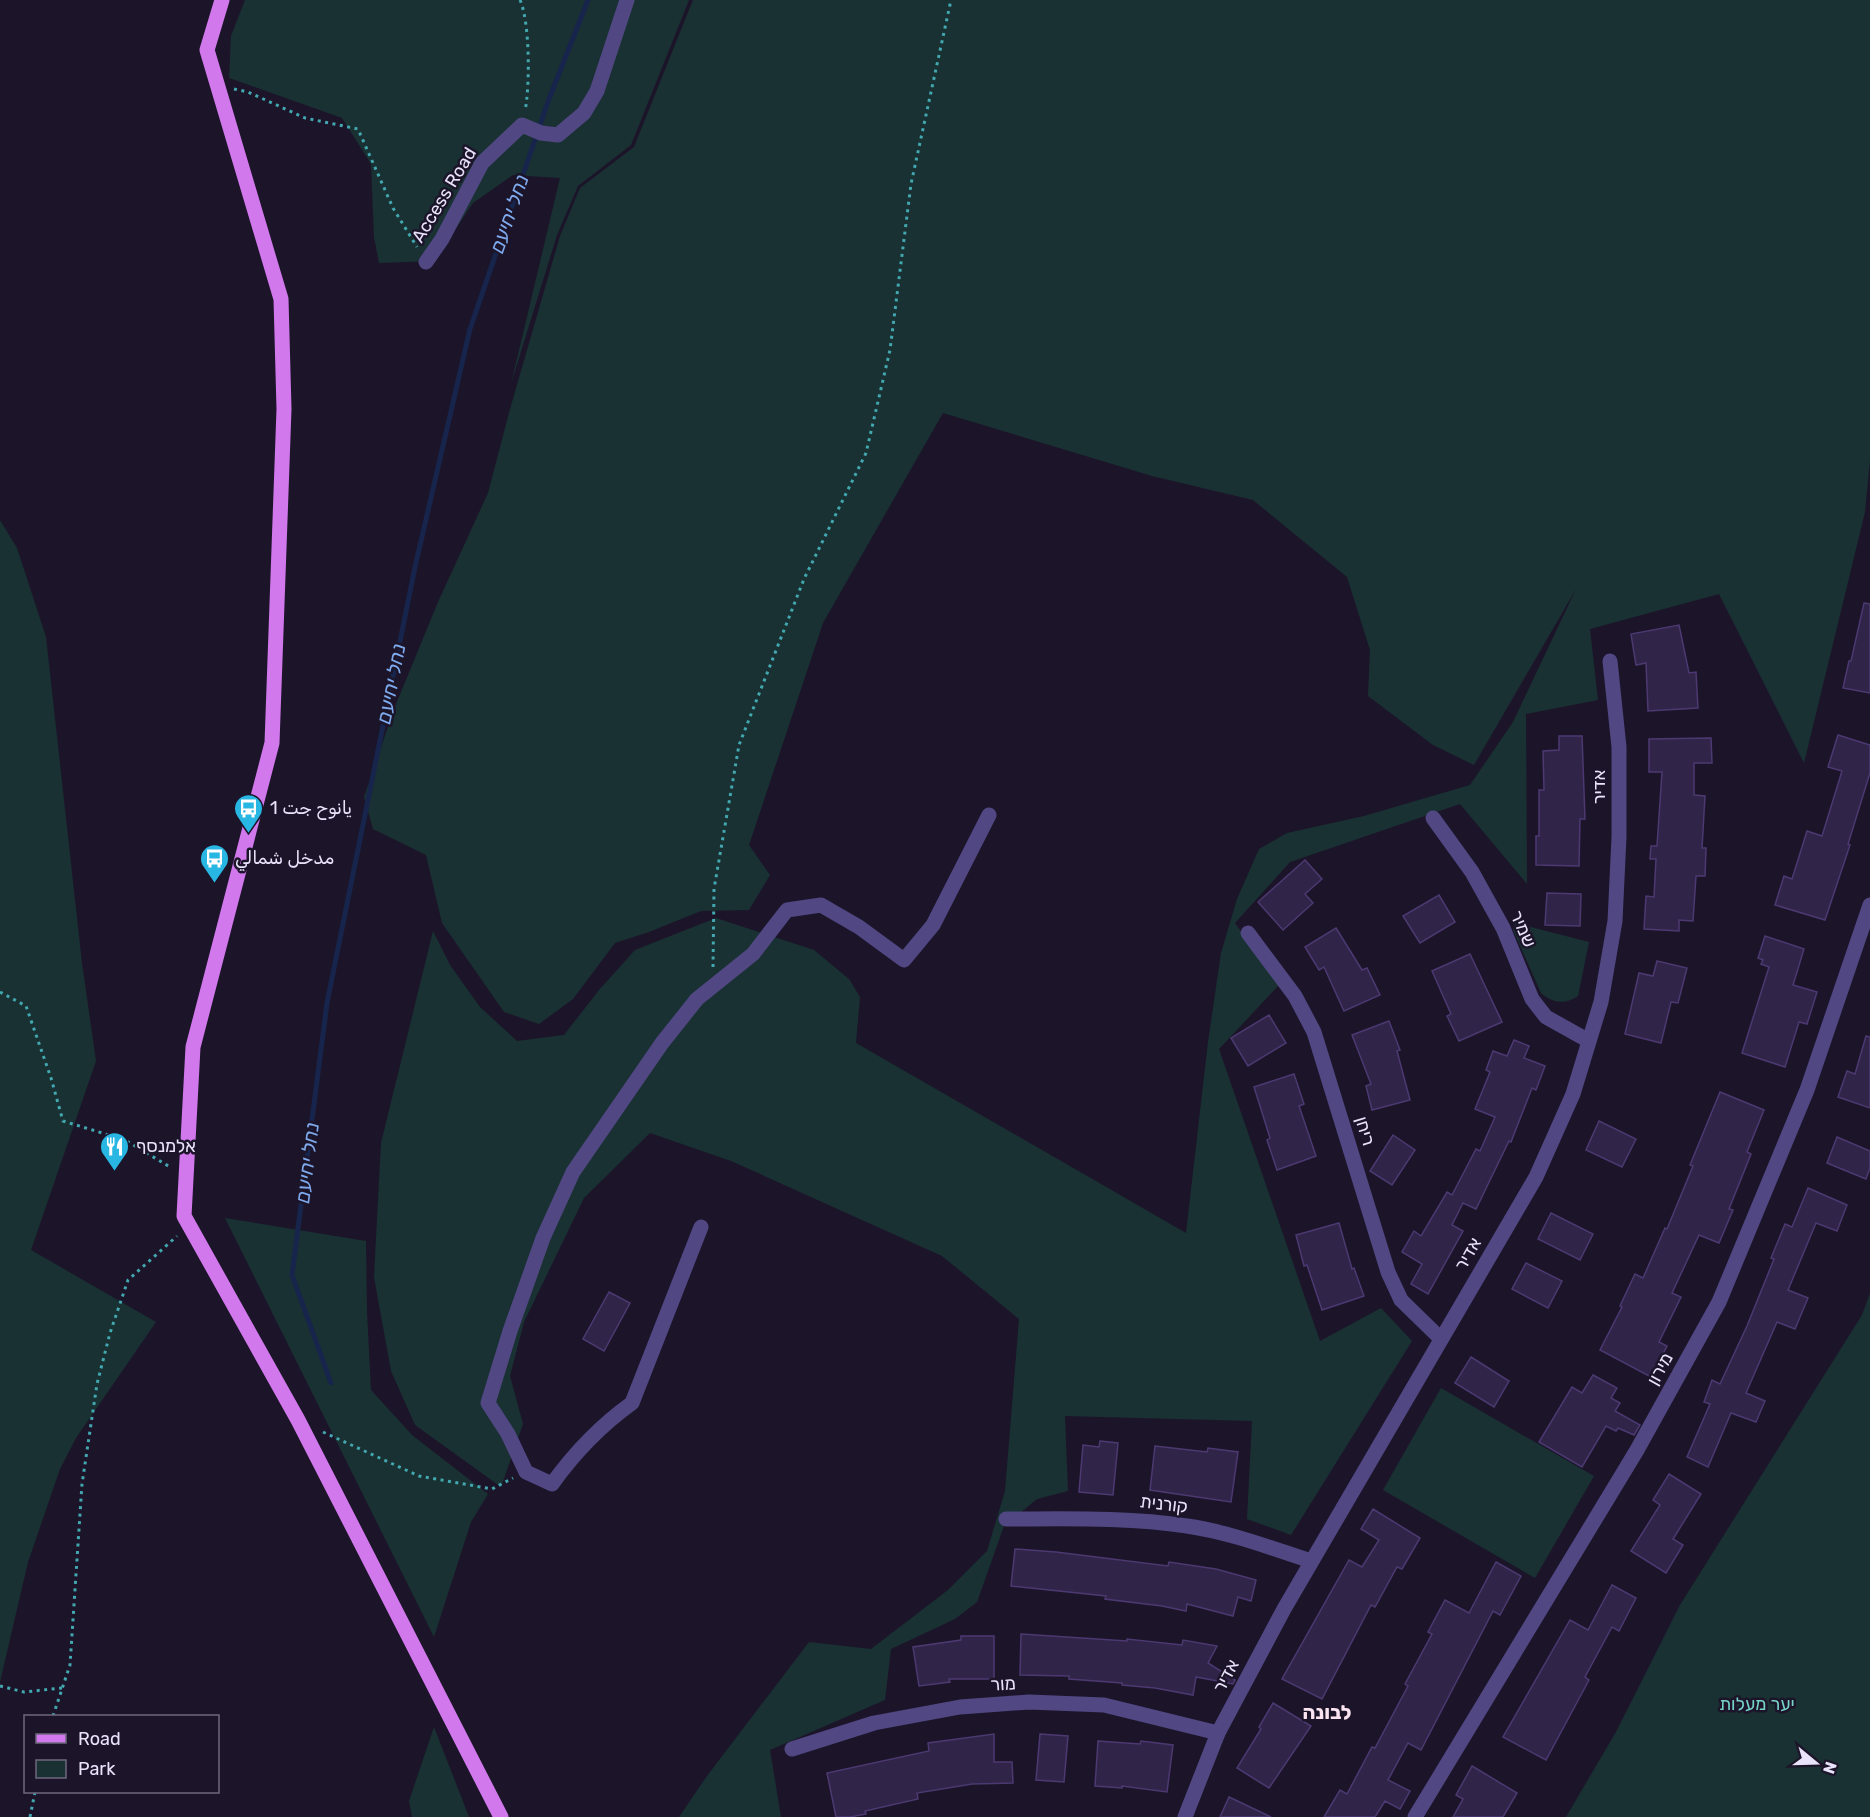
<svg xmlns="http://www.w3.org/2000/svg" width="1870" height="1817" viewBox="0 0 1870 1817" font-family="Rubik,Vazirmatn,Heebo,sans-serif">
<rect width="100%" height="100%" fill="#1c152a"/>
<g fill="#193133">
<polygon points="245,0 689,0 631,145 578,186 557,235 511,384 560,178 513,175 473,203 434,261 379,263 374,237 371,164 342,118 229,78 231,36"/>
<polygon points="693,0 1870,0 1870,460 1865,512 1804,763 1719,594 1590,629 1598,700 1526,714 1527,884 1460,804 1290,862 1235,923 1279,985 1219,1049 1320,1341 1381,1308 1412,1341 1291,1535 1247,1519 1252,1421 1065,1416 1068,1491 1037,1499 1004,1526 977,1602 955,1619 891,1649 885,1700 770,1750 781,1817 679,1817 707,1776 809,1642 871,1649 948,1590 987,1551 1005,1491 1019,1319 942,1256 731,1161 650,1133 584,1198 524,1322 510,1376 523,1424 501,1487 415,1425 391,1371 374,1277 381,1143 433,931 450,965 480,1007 517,1041 564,1035 599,990 635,950 716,918 814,950 849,979 860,997 856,1043 1186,1233 1208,1042 1221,953 1237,899 1259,849 1287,833 1364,816 1470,785 1513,722 1576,589 1474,765 1433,745 1368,696 1370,650 1347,577 1253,500 1152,476 943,413 823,623 749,845 770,875 749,910 701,911 649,932 615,943 573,999 539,1024 504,1012 442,923 426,855 373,829 364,797 394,709 438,602 488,493 510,409 560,236 580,188 634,147"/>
<polygon points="0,520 17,548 46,637 82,963 96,1061 31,1250 156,1322 76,1438 60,1469 28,1562 0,1682"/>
<path d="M1515,923L1589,942L1578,996C1566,1005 1552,1003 1541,993L1513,930Z"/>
<polygon points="225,1218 366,1241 367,1312 371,1390 412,1435 488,1494 471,1522 434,1637"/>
<polygon points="1870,1293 1870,1817 1566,1817 1616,1732 1680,1605 1862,1315"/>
<polygon points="1441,1388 1594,1476 1535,1578 1383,1490"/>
<polygon points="434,1727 469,1817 412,1817 409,1801"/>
</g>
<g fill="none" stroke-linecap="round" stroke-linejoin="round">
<polyline stroke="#17254c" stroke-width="5" points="331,1383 292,1275 327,1003 415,567 470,329 549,99 588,0"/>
</g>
<g fill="#302448" stroke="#4c3971" stroke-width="1.5">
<polygon points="1864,603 1870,604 1870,693 1843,688 1849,661 1851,661"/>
<polygon points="1679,625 1689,673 1696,672 1698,708 1648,711 1646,663 1636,665 1631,634"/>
<polygon points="1838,735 1870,745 1870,773 1848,844 1850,845 1825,920 1775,905 1784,876 1792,879 1807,831 1822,836 1842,771 1828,767"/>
<polygon points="1559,736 1582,736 1585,819 1580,819 1579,866 1536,865 1536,836 1539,836 1539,790 1544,790 1543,751 1559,750"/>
<polygon points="1711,738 1712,763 1694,763 1694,795 1705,796 1702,848 1706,848 1705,876 1696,876 1693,921 1679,920 1679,931 1644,929 1646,896 1654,897 1656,859 1650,859 1651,846 1657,846 1662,772 1649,772 1649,739"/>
<polygon points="1305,860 1322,879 1305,894 1313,903 1283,930 1258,902"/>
<polygon points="1547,893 1581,894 1580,926 1545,925"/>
<polygon points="1439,895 1455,922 1420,943 1403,916"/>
<polygon points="1336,928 1362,970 1367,968 1380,995 1344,1011 1324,967 1319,970 1305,947"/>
<polygon points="1765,936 1804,949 1793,985 1817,992 1807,1024 1799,1022 1785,1067 1742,1053 1769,967 1761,964 1763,960 1758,958"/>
<polygon points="1470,954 1502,1022 1459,1041 1447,1016 1451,1014 1432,971"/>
<polygon points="1657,961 1687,968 1678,1003 1671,1002 1661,1043 1625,1034 1639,973 1653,976"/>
<polygon points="1269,1015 1286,1043 1248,1066 1231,1038"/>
<polygon points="1389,1021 1400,1050 1397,1051 1410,1100 1372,1110 1366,1086 1371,1084 1352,1035"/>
<polygon points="1866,1036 1870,1037 1870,1108 1838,1097 1847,1071 1855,1074"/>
<polygon points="1514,1040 1529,1046 1524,1058 1545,1066 1536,1090 1532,1088 1511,1142 1509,1141 1476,1209 1463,1203 1452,1225 1463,1231 1428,1294 1411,1284 1422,1264 1402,1252 1414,1231 1421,1236 1447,1192 1452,1195 1476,1149 1480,1151 1495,1117 1475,1109 1490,1072 1486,1070 1493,1051 1507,1056"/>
<polygon points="1294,1074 1304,1104 1299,1106 1316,1156 1277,1170 1267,1140 1270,1138 1254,1087"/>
<polygon points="1720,1092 1764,1110 1747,1152 1751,1154 1729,1209 1733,1210 1719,1243 1699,1235 1672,1293 1681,1297 1659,1342 1667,1346 1651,1377 1600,1350 1622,1307 1620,1306 1635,1274 1643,1278 1665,1228 1667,1229 1693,1166 1690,1165"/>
<polygon points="1599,1121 1636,1139 1622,1167 1586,1150"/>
<polygon points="1393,1135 1415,1150 1392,1185 1370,1171"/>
<polygon points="1837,1137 1870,1151 1870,1168 1866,1179 1827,1163"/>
<polygon points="1808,1188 1847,1205 1837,1231 1816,1223 1788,1290 1808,1298 1795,1329 1777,1322 1746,1393 1765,1401 1756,1422 1731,1413 1708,1467 1687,1457 1710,1404 1704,1402 1712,1380 1720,1384 1747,1326 1774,1259 1771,1258 1785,1224 1792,1227"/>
<polygon points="1551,1213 1593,1234 1580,1260 1538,1239"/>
<polygon points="1339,1223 1352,1269 1354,1268 1364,1296 1322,1310 1307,1265 1304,1266 1296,1235"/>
<polygon points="1526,1263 1562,1281 1548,1308 1512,1289"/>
<polygon points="609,1292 630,1303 604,1351 583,1339"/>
<polygon points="1471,1357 1509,1381 1494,1407 1455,1383"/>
<polygon points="1593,1375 1617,1388 1611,1398 1620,1403 1615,1411 1640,1425 1634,1435 1618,1428 1616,1431 1606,1426 1582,1467 1539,1442 1572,1387 1582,1393"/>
<polygon points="1100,1441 1118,1443 1113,1495 1079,1492 1083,1445 1099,1447"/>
<polygon points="1155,1446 1207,1452 1208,1448 1238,1452 1231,1502 1150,1490"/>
<polygon points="1669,1474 1701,1494 1673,1539 1683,1545 1666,1573 1631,1551 1660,1505 1653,1500"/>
<polygon points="1373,1509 1420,1538 1402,1569 1397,1567 1375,1607 1371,1605 1322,1699 1282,1679 1349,1560 1362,1567 1379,1540 1361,1529"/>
<polygon points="1015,1549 1056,1552 1168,1566 1169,1562 1216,1569 1256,1580 1251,1601 1238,1597 1233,1616 1187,1604 1186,1611 1162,1606 1105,1599 1106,1596 1011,1586"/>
<polygon points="1496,1562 1521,1576 1500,1615 1493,1611 1421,1750 1408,1743 1388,1780 1410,1791 1400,1809 1385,1801 1375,1817 1324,1817 1340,1790 1347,1794 1372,1747 1375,1748 1408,1686 1405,1684 1432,1634 1428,1632 1445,1600 1469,1613"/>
<polygon points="1612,1585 1636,1598 1619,1631 1612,1627 1585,1677 1589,1680 1546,1760 1503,1737 1570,1620 1588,1630"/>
<polygon points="1021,1634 1127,1641 1127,1639 1182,1645 1183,1640 1217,1646 1208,1663 1235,1680 1233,1684 1196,1677 1193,1695 1155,1688 1122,1685 1122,1683 1069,1679 1069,1676 1020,1675"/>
<polygon points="961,1636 994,1636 994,1679 949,1679 950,1682 919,1686 913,1647 961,1640"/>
<polygon points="1273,1703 1311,1726 1269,1788 1237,1768 1261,1729 1259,1727"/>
<polygon points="994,1734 994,1762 1012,1762 1013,1783 972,1784 917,1793 918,1799 865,1811 866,1814 850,1817 836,1817 827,1773 929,1751 928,1743"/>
<polygon points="1040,1734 1068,1736 1064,1782 1036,1780"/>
<polygon points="1098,1741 1140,1744 1141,1741 1173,1745 1167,1792 1122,1786 1122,1788 1095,1786"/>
<polygon points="1472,1766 1517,1793 1503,1817 1453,1817 1463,1799 1456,1795"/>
<polygon points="1229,1797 1271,1817 1220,1817"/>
</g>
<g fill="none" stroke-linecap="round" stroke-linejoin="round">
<g stroke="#42a7af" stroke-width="3" stroke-dasharray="3 4.5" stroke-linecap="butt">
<path d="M520,0C530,22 530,87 525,111"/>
<polyline points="234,89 248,92 305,118 358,129 393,208 417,247"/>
<polyline points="713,967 714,889 739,745 804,579 866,453 890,350 911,184 951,0"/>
<polyline points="0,992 26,1006 51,1078 63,1121 125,1140 170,1167"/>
<polyline points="323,1432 419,1476 492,1489 513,1478"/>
<polyline points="0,1686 24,1692 62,1688"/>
<polyline points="53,1716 70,1665 82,1484 97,1384 110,1333 128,1280 177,1236"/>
<polyline points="30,1817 35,1792"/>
</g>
<g stroke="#514783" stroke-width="15">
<polyline points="426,262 442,239 482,163 522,125 541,133 558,135 584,113 597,91 627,0"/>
<polyline points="1433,818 1472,872 1503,928 1532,999 1546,1017 1589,1041"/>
<polyline points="1248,933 1295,996 1314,1032 1388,1272 1401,1300 1441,1339"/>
<path d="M701,1227L632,1403C600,1426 575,1452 552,1484L526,1472L508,1434L488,1403L510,1331L543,1238L573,1172L662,1043L697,999L753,954L787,910L821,905L859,927L904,960L933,925L989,815"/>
<path d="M1006,1519C1067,1519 1127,1517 1187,1526C1229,1532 1271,1548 1311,1561"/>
<polyline points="792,1749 874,1723 960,1707 1029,1702 1104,1705 1218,1733"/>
<polyline points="1185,1817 1218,1733 1284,1609 1536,1177 1573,1094 1601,1002 1615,921 1619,837 1619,747 1610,661"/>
<polyline points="1415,1817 1637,1450 1719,1302 1807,1090 1870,905"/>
</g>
<polyline stroke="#d178ec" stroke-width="15" points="222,0 207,50 281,299 284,409 272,743 193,1047 184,1216 298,1420 501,1817"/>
</g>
<defs>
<symbol id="bus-pin" viewBox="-11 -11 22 30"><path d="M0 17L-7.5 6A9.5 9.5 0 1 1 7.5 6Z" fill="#28b6e2" stroke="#1c152a"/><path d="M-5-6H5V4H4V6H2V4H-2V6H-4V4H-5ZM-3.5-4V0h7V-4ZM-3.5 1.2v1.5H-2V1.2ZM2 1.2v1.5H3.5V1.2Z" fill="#fff"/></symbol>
<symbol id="restaurant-pin" viewBox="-11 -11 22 30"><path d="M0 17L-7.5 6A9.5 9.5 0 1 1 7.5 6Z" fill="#28b6e2" stroke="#1c152a"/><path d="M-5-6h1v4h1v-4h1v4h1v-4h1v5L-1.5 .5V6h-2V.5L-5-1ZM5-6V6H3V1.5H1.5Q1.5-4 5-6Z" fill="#fff"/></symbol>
</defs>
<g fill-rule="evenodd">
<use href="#bus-pin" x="232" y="792" width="33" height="45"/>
<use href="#bus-pin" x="198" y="842" width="33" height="45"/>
<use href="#restaurant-pin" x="98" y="1130" width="33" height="45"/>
</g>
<g text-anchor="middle" stroke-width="5" stroke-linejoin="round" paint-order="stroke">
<g font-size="18" fill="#e8e2fb" stroke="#1c152a">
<text transform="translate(444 195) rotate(-59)" y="6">Access Road</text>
<text transform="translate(1599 787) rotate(-90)" y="6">אדיר</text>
<text transform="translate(1523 929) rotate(66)" y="6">שמיר</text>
<text transform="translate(1365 1131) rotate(73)" y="6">ריחן</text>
<text transform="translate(1468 1254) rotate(-60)" y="6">אדיר</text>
<text transform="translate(1660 1369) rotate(-61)" y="6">מירון</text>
<text transform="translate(1164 1504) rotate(7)" y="6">קורנית</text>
<text transform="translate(1226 1676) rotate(-62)" y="6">אדיר</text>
<text transform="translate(1003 1684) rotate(-4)" y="6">מור</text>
</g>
<g font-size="18" fill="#e8e2fb" stroke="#1c152a" text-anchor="start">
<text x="270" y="814">يانوح جت 1</text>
<text x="235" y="864">مدخل شمالي</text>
<text x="136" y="1152">אלמנסף</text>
</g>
<g font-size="18" fill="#76d3c8" stroke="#1c152a">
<text x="1757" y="1710">יער מעלות</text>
</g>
<g font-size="20" font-style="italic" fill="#7eaaed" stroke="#1c152a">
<text transform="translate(509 214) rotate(-71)" y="7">נחל יחיעם</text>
<text transform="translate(391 684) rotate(-79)" y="7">נחל יחיעם</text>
<text transform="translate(307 1163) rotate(-83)" y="7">נחל יחיעם</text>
</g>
<g font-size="20" font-weight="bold" fill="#fbe4f0" stroke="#1c152a">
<text x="1327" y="1719">לבונה</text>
</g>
</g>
<rect x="24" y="1715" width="195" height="78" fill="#1c152a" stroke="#6e677e" stroke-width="1.5"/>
<rect x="36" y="1734" width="30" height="9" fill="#d178ec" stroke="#6e677e" stroke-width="1.5"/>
<text x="78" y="1745" font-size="18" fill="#e8e2fb">Road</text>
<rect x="36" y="1760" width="30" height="18" fill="#193133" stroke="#6e677e" stroke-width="1.5"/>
<text x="78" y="1775" font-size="18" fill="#e8e2fb">Park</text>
<g transform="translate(1816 1763) rotate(109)" stroke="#1c152a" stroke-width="4.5" paint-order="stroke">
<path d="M0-4.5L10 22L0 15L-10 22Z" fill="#e8e2fb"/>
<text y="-9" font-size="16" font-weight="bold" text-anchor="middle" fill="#e8e2fb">N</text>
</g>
</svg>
